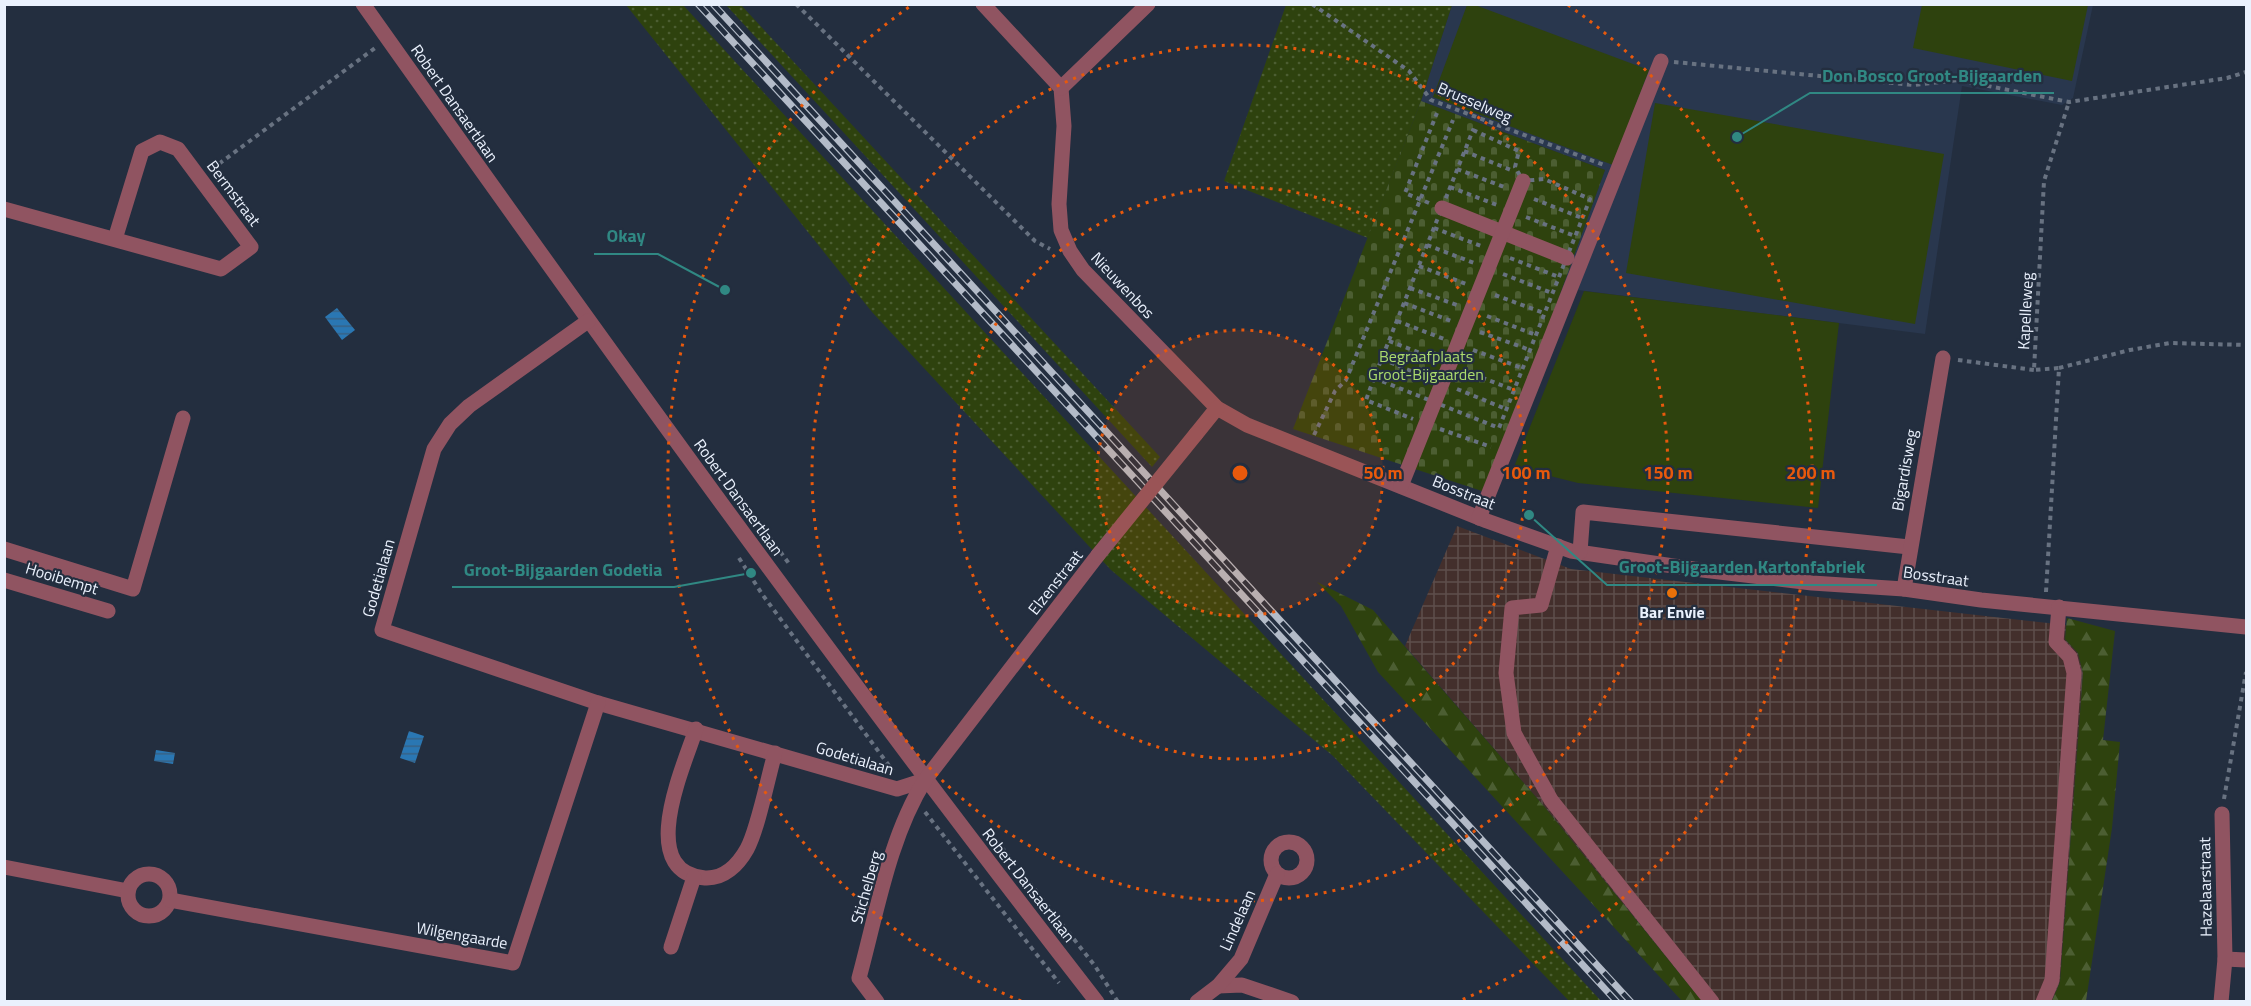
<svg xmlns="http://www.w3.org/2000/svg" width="2251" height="1006" viewBox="0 0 2251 1006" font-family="'Titillium Web',sans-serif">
<defs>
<pattern id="industrial-grid" width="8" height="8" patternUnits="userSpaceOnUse" patternTransform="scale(1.5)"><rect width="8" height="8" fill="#432f2c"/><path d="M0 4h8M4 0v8" fill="none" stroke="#5e4e4c"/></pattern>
<pattern id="grass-dots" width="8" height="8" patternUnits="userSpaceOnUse" patternTransform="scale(1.5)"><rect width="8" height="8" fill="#2e420e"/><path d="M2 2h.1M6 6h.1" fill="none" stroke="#4c5e32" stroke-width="1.8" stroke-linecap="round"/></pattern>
<pattern id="forest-firs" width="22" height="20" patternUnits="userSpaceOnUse" patternTransform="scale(1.5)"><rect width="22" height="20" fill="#2e420e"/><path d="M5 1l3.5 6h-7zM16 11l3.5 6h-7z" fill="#4c5e32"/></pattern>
<pattern id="cemetery-stones" width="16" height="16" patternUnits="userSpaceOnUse" patternTransform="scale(1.5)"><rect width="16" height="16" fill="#2e420e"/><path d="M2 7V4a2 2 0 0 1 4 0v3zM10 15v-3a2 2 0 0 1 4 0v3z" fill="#4c5e32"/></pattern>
<pattern id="water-rules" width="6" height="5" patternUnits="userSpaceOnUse" patternTransform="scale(1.5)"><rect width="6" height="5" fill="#2a77b3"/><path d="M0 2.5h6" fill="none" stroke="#376285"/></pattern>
</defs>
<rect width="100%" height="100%" fill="#232e3f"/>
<polygon fill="url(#industrial-grid)" points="1457,526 1571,569 2066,625 2065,639 2078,653 2083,673 2060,982 2052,1001 1702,1001 1543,805 1405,646"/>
<polygon fill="#29374e" points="1452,5 2093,5 2073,98 2062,105 1962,86 1925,334 1562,288 1605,170 1421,101"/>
<g fill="url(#grass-dots)">
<polygon points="626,5 683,5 1601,1001 1569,1001 1333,756 1111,570 872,312"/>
<polygon points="726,5 741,5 1160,457 1152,467"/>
<polygon points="1286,5 1452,5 1421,101 1368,238 1224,181"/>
</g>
<g fill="url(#forest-firs)">
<polygon points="1317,582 1373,610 1543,805 1702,1001 1682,1001 1378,672 1341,606"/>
<polygon points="2067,618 2115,631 2103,740 2120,742 2112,828 2086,1001 2052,1001 2060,982 2083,673 2078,653 2065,639"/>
</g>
<polygon fill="url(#cemetery-stones)" points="1421,101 1605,170 1488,493 1293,429"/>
<g fill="#2e420e">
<polygon points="1467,5 1475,5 1649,70 1613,165 1433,97"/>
<polygon points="1922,5 2088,5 2072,81 1913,48"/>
<polygon points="1655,103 1944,154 1915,324 1626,273"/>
<polygon points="1584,291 1839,323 1818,508 1578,483 1514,467"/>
</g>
<g fill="url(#water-rules)">
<polygon points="337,308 355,330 342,340 325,317"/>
<polygon points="409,731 424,736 415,763 400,758"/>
<polygon points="156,750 175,753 173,764 154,761"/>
</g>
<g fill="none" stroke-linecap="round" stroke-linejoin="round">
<g stroke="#687281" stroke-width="4" stroke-dasharray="4.5 4.5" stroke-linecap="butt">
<polyline points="796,4 1035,241 1050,249"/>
<polyline points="1312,4 1409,71 1431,100 1604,165"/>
<polyline points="1674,62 1913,85 1958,80 2069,102 2227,78 2246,72"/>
<polygon points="1473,130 1519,151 1515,167 1523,181 1544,179 1590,199 1499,428 1374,378"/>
<polyline points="1464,151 1511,170"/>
<polyline points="212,169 375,48"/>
<polyline points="1457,169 1504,187"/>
<polyline points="1450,187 1497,205"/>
<polyline points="1534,199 1582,218"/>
<polyline points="1429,203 1405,193 1437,113"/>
<polyline points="1526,217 1575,236"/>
<polyline points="1434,228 1481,246"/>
<polyline points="1427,245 1474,263"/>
<polyline points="1510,258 1559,277"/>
<polyline points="1419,266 1466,284"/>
<polyline points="1503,274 1552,293"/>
<polyline points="1410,288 1457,305"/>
<polyline points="1495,295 1544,313"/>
<polyline points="1404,303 1451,321"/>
<polyline points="1487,316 1536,335"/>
<polyline points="1397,321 1444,339"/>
<polyline points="1480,332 1530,350"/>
<polyline points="1389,341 1436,359"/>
<polyline points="1473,350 1522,368"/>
<polyline points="1382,359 1428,378"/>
<polyline points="1958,360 2034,370"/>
<polyline points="2059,368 2130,350 2170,343 2246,345"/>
<polyline points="1465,371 1514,390"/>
<polyline points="1374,378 1366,400 1413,419"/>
<polyline points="1457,389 1506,409"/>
<polyline points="1440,429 1491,447"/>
<polyline points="1314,435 1335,391 1346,380 1453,120"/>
<polyline points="706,450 790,565"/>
<polyline points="739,558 762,594 893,771"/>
<polyline points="2046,592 2059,368 2034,370 2044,181 2069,102"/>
<polyline points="2224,799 2246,672"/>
<polyline points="925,812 1059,983"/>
<polyline points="996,840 1095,966 1118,1002"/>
</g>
<g stroke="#905461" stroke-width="15">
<path d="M363,4C602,341 843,676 1097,1002"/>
<polyline points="983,4 1061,88 1064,126 1059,204 1061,230 1070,251 1083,270 1217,408 1247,425 1487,521 1571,551 1694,569 1812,583 1904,589 1981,600 2246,627"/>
<polyline points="1061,88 1148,4"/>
<polyline points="1442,208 1567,258"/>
<polyline points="4,209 221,269 251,247 178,149 160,142 142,151 115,239"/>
<polyline points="588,321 469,406 450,424 434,449 382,630 598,703 897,789 925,780"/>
<polyline points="1196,434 1217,408"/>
<polyline points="1401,486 1523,181"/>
<polyline points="1479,518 1661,61"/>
<polyline points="1558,546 1541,605 1512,608 1506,673 1514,733 1551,800 1712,1002"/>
<polyline points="4,549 133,589 183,418"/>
<polyline points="1580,552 1583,512 1909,547"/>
<polyline points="4,580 108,611"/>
<polyline points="1904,589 1943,358"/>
<path d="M696,729C684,766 635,872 705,878C724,879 738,865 747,849C758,829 768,777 775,753"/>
<circle cx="1289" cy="860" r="18"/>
<polyline points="4,867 128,891"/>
<circle cx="149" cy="895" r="21"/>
<polyline points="170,900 513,963 598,703"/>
<polyline points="671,947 694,877"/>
<polyline points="2225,959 2246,960"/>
<polyline points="1218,986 1242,985 1292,1002"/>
<path d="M877,1002L859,978C877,912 889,838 925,780L1098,555"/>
<polyline points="1197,1002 1218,986 1241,959 1277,874"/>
<polyline points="2043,1002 2052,980 2074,673 2070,657 2056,642 2059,607"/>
<polyline points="2221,1002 2225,959 2222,814"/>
</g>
<defs>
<g id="rail">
<polyline points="698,4 1617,1002"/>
<polyline points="713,4 1631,1002"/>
</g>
</defs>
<use href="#rail" stroke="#b3bbc8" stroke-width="7"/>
<use href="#rail" stroke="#232e3f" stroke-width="4.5" stroke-dasharray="14" stroke-linecap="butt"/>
<polyline stroke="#905461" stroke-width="15" points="1098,555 1196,434"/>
</g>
<circle cx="1240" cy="473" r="143" fill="#e8590c" fill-opacity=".12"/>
<g fill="none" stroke="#e8590c" stroke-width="3" stroke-dasharray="3 6">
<circle cx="1240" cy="473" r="143"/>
<circle cx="1240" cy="473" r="286"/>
<circle cx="1240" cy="473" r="428"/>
<path d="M1021 1001A571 571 0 0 1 912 5M1568 5A571 571 0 0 1 1459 1001"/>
</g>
<circle fill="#e8710a" stroke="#232e3f" stroke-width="2" cx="1672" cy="593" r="6"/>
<g text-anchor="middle" stroke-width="4.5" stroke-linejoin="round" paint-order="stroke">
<g font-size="16" fill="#eaf1fd" stroke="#232e3f">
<text transform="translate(1475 102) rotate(23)" y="6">Brusselweg</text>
<text transform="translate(455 103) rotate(55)" y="6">Robert Dansaertlaan</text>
<text transform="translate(234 193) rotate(53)" y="6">Bermstraat</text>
<text transform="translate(1123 285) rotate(47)" y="6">Nieuwenbos</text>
<text transform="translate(2025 311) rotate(-87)" y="6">Kapelleweg</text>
<text transform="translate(1904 470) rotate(-80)" y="6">Bigardisweg</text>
<text transform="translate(1464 492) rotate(22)" y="6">Bosstraat</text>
<text transform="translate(739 497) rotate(54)" y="6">Robert Dansaertlaan</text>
<text transform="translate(1936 576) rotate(8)" y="6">Bosstraat</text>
<text transform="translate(62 578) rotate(17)" y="6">Hooibempt</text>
<text transform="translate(378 578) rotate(-74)" y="6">Godetialaan</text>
<text transform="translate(1055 582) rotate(-52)" y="6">Elzenstraat</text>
<text transform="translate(855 758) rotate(17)" y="6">Godetialaan</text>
<text transform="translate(1029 885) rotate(52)" y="6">Robert Dansaertlaan</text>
<text transform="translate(866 887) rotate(-74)" y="6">Stichelberg</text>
<text transform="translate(2205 887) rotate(-91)" y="6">Hazelaarstraat</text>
<text transform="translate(1237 920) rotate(-66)" y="6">Lindelaan</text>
<text transform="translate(462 935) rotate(10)" y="6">Wilgengaarde</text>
</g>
<g font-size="16" fill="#acdc6d" stroke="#232e3f">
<text x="1426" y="362">Begraafplaats<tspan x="1426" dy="18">Groot-Bijgaarden</tspan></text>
</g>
<g font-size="16" font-weight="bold" fill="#eaf1fd" stroke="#232e3f">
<text x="1672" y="618">Bar Envie</text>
</g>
</g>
<circle cx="1240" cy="473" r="9" fill="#e8590c" stroke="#232e3f" stroke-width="3"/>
<g font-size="18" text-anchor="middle" font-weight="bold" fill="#e8590c" stroke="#232e3f" stroke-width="4.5" stroke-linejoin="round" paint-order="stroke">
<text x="1383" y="479">50 m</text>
<text x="1526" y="479">100 m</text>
<text x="1668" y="479">150 m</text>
<text x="1811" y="479">200 m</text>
</g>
<path fill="none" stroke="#308883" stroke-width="2" d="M1737 137L1810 93H2054M725 290L658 254H594M1529 515L1607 585H1877M751 573L674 587H452"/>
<g fill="#308883" stroke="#232e3f" stroke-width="2">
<circle cx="1737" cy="137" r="6"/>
<circle cx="725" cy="290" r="6"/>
<circle cx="1529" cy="515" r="6"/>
<circle cx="751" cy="573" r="6"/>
</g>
<g font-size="18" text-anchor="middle" font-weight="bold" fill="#308883" stroke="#232e3f" stroke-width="4.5" stroke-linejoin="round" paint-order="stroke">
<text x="1932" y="82">Don Bosco Groot-Bijgaarden</text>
<text x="626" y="242">Okay</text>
<text x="1742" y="573">Groot-Bijgaarden Kartonfabriek</text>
<text x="563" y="576">Groot-Bijgaarden Godetia</text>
</g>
<rect width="2251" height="1006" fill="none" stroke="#eaf1fd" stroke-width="12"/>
</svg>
